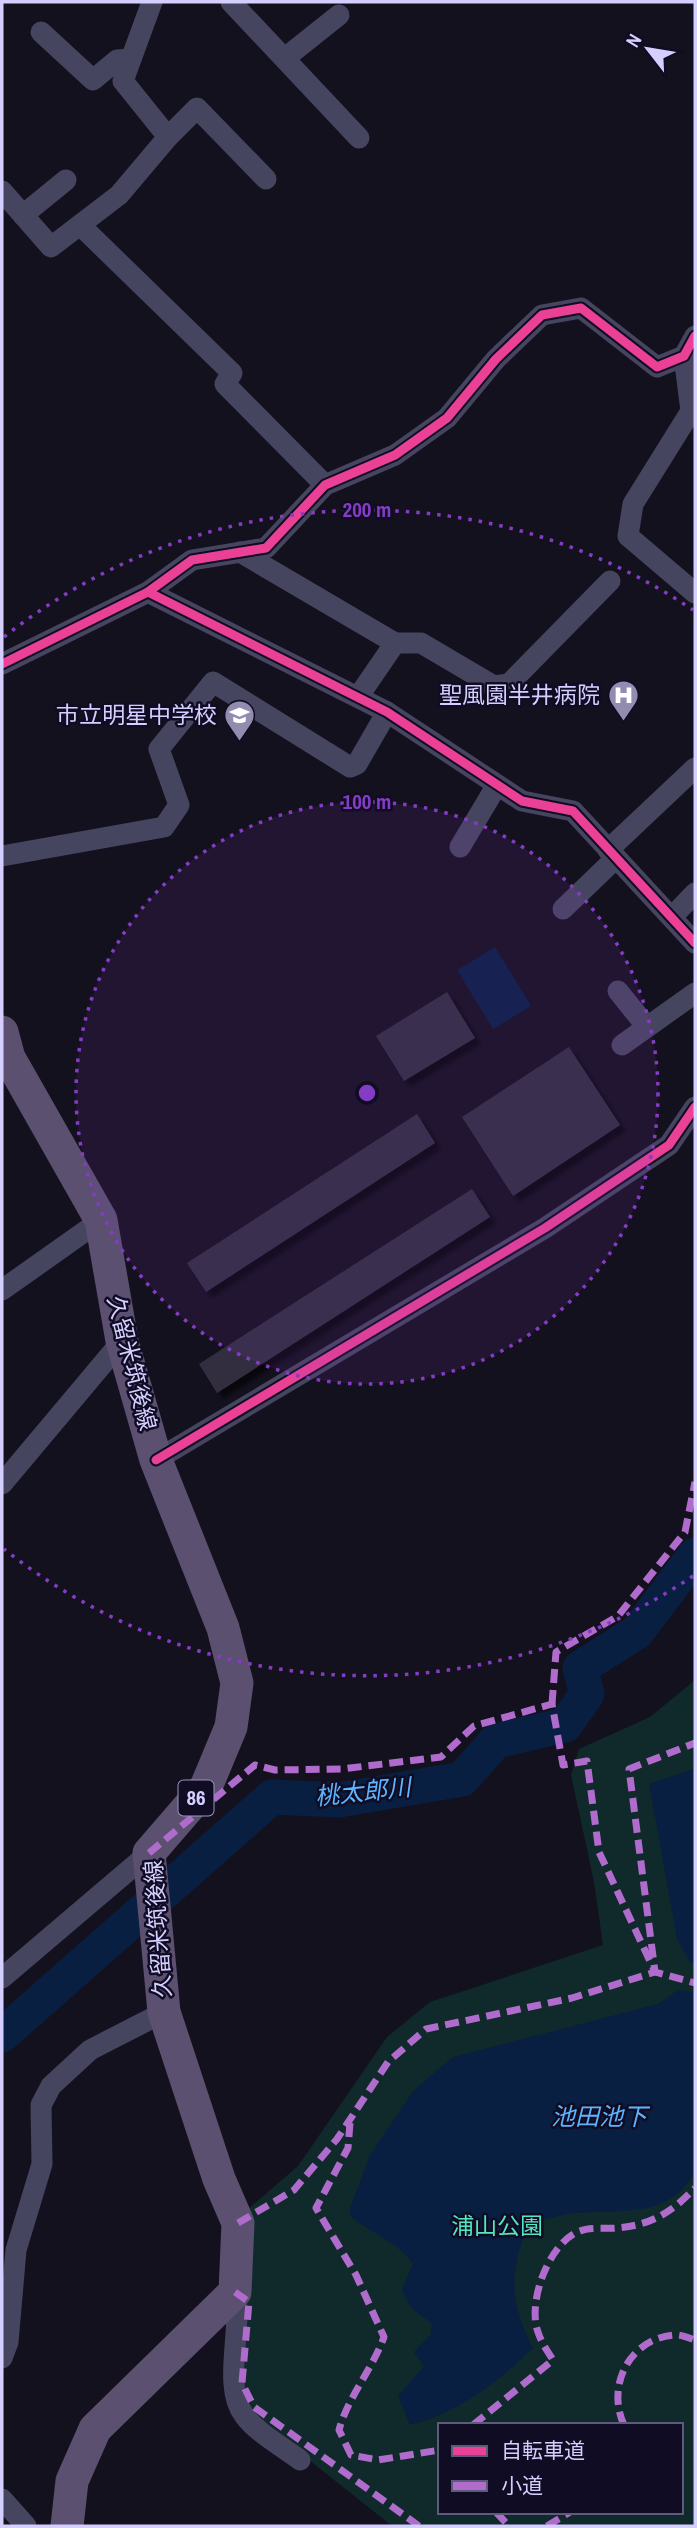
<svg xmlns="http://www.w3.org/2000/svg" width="697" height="2528" viewBox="0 0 697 2528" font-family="'Archivo Narrow','Noto Sans JP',sans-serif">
<defs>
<filter id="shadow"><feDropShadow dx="6" dy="6" stdDeviation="2" flood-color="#0009"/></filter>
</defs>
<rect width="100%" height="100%" fill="#14111e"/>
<path fill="#10292a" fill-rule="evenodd" d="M695,1680V2526H392L270,2429L240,2396L247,2210L298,2166L387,2037L430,2002L603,1945L594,1882L571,1775L579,1749L650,1717ZM440,2425H681V2512H440Z"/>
<g fill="#091f42">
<polygon points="495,947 531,1006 493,1029 457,970"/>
<polygon points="695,1768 695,1964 690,1962 677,1939 649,1784"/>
<path d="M678,1990L695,1992V2172C664,2228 605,2203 555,2217C550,2218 540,2219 535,2223C524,2232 519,2248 517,2261C510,2295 518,2318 533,2348C498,2382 458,2413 410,2425L398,2396L424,2366L414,2352L431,2334V2323L410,2307L402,2289L413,2264C397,2241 372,2234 350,2216V2208L370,2155L414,2090L453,2057L658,2004Z"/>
</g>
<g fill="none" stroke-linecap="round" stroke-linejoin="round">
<polyline stroke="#091f42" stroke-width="35" points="2,2035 272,1797 339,1800 462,1779 496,1741 565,1725 587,1694 580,1668 637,1632 695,1555"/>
</g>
<g fill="#322f40" filter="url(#shadow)">
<polygon points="447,992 475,1038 404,1081 376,1036"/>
<polygon points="569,1047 620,1125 513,1196 462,1117"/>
<polygon points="417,1114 435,1143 206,1292 187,1263"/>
<polygon points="472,1189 490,1217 217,1393 199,1364"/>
</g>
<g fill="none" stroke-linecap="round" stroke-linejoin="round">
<g stroke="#46455f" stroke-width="21">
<polyline points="231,2 359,138"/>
<polyline points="41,32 93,80 117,60 131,59"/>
<polyline points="285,58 339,15"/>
<polyline points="168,137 197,108 266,179"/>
<polyline points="2,191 51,247 119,195 168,137 123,81 152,2"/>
<polyline points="23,215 66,180"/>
<polyline points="80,225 232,373 225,384 325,485"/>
<polyline points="684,356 691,411 633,504 628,536 695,593"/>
<polyline points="240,552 395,643 358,697"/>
<polyline points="148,592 387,712 522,801 573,811 695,943"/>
<polyline points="395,643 421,643 494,686 509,684 610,581"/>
<polyline points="2,664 148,592 192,560 266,548 325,485 395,455 447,418 496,359 542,315 581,308 657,367 684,356 695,336"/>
<polyline points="460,847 497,785"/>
<polyline points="608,850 695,768"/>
<polyline points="2,856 164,827 179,805 159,749 213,682 350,767 357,764 387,712"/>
<polyline points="563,909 616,858"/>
<polyline points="672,917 695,893"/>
<polyline points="618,991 647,1027"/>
<polyline points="622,1045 695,993"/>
<polyline points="2,1290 101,1220"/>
<polyline points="156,1460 545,1228 669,1145 695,1107"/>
<polyline points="2,1484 122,1341"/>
<polyline points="2,1978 149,1853"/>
<path d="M235,2292C243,2329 222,2386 244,2415C257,2433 283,2447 300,2460"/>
<polyline points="2,2358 8,2342 16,2250 42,2164 41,2105 51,2086 90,2050 164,2012"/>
<polyline points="2,2499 26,2526"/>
</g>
<polyline stroke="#5b5070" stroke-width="33" points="2,1032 9,1058 101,1220 122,1341 156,1460 223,1628 237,1683 231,1727 206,1787 149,1853 164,2012 219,2179 238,2223 235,2292 95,2429 72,2481 67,2526"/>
<g stroke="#b06ccc" stroke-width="7" stroke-dasharray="14 7" stroke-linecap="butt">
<polyline points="552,1704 556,1652 618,1616 685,1532 695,1482"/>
<polyline points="149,1853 255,1765 275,1770 342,1769 441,1757 474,1726 552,1704 563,1765 587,1761 599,1852 655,1972 695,1983"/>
<path d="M350,2123L348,2148L316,2208L356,2275L384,2337C372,2370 348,2397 339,2430L351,2455L378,2460L440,2450"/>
<polyline points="238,2223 294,2190 337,2139 388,2062 426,2029 572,1998 655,1972 629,1769 695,1743"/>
<polyline points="235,2292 249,2302 242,2383 254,2407 419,2526"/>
<path d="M473,2425L553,2360C548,2352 541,2342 538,2332C527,2302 549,2242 580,2231C590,2227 606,2229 617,2228C652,2225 672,2212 695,2188"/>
<path d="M624,2425C606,2386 629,2339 674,2335C680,2334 689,2338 695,2340"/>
<polyline points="496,2512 509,2526"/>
<polyline points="547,2526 570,2512"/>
</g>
<defs>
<g id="cycleway">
<polyline points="148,592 387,712 522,801 573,811 695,943"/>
<polyline points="2,664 148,592 192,560 266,548 325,485 395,455 447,418 496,359 542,315 581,308 657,367 684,356 695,336"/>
<polyline points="156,1460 545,1228 669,1145 695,1107"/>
</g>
</defs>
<use href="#cycleway" stroke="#100c23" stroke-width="13"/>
<use href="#cycleway" stroke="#ea4096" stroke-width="9"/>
</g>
<circle cx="367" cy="1093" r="291" fill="#843cc5" fill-opacity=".12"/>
<g fill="none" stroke="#843cc5" stroke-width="3.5" stroke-dasharray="3.5 7">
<circle cx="367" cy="1093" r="291"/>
<path d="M693 1576A583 583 0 0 1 4 1549M4 637A583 583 0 0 1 693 610"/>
</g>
<defs>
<symbol id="hospital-pin" viewBox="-11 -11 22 30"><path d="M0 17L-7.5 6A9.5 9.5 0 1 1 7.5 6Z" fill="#918cb0" stroke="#100c23"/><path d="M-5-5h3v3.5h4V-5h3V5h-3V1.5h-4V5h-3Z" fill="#fff"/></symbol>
<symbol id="school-pin" viewBox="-11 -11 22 30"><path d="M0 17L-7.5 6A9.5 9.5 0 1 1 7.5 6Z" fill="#918cb0" stroke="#100c23"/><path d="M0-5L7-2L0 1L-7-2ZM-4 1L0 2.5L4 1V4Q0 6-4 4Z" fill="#fff"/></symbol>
</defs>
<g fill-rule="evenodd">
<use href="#hospital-pin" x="606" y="678" width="35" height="47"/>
<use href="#school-pin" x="222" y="698" width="35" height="47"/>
</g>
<g text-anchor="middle" stroke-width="5" stroke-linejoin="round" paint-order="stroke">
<rect fill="#100c23" stroke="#9994bd" stroke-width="2" x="178.5" y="1780.5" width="35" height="35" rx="5"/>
<g font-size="21" font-weight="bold" fill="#d4cfff">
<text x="196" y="1805">86</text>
</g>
<g font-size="23" fill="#d4cfff" stroke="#100c23" text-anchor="end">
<text x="600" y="703">聖風園半井病院</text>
<text x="217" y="723">市立明星中学校</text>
</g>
<g font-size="23" fill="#d4cfff" stroke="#100c23">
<text transform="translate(132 1363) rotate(76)" y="8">久留米筑後線</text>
<text transform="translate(158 1929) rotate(-94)" y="8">久留米筑後線</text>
</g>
<g font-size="23" fill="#53e6c0" stroke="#100c23">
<text x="497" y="2234">浦山公園</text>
</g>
<g font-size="24" font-style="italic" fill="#5db5ff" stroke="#100c23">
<text transform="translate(363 1792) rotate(-6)" y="8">桃太郎川</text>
<text x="599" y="2125">池田池下</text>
</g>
</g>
<circle cx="367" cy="1093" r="10" fill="#843cc5" stroke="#100c23" stroke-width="3.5"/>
<g font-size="21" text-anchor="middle" font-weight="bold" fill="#843cc5" stroke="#100c23" stroke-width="5" stroke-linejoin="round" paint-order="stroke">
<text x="367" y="517">200 m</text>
<text x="367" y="809">100 m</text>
</g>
<rect width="697" height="2528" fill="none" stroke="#d4cfff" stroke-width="7"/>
<rect x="438" y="2423" width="245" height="91" fill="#100c23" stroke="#5e5a7b" stroke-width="2"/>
<rect x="452" y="2446" width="35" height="10" fill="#ea4096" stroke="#5e5a7b" stroke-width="2"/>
<text x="501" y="2458" font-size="21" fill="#d4cfff">自転車道</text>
<rect x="452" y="2481" width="35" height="10" fill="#b06ccc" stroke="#5e5a7b" stroke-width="2"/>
<text x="501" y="2493" font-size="21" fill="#d4cfff">小道</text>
<g transform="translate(648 49) rotate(301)" stroke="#100c23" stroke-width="5" paint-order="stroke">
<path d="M0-5L12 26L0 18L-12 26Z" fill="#d4cfff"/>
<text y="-10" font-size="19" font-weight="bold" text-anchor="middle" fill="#d4cfff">N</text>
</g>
</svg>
